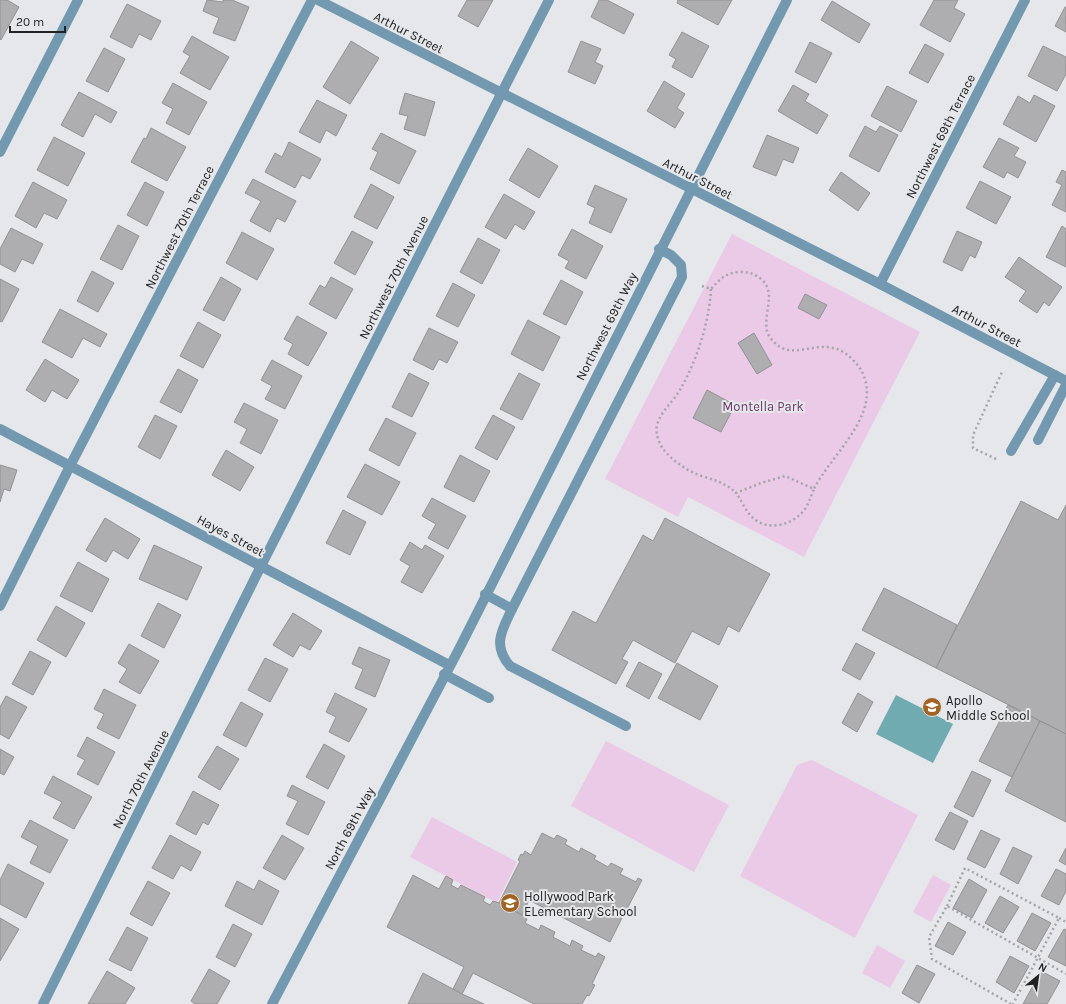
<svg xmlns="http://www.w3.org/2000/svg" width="1066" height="1004" viewBox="0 0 1066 1004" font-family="Karla,sans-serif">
<rect width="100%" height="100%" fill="#e6e7ea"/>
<g fill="#eacae6">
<polygon points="732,234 920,332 804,557 688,497 678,517 605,479"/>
<polygon points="606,741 729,805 694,872 571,806"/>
<polygon points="812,760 918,815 855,938 740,876 797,765"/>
<polygon points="432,817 517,862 497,903 410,857"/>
<polygon points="933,875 951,885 931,922 913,912"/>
<polygon points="877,945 905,961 890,988 862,973"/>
</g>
<polygon fill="#70abb1" points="896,695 953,724 933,763 876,734"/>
<g fill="#aeadb0" stroke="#929295">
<polygon points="0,0 7,0 19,7 1,40 0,39"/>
<polygon points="207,0 223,2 223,0 232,0 249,7 235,41 213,33 219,18 203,11"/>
<polygon points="467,0 493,0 478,27 458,16"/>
<polygon points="599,0 607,0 634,14 624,34 591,17"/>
<polygon points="678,0 732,0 718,25 677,3"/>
<polygon points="934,0 958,0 954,8 965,14 950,42 920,25"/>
<polygon points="832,1 870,24 859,43 821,20"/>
<polygon points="127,4 161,21 151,40 139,34 132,48 110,37"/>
<polygon points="1065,7 1066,7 1066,32 1055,26"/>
<polygon points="682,32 709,46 692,78 672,67 676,59 669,55"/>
<polygon points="192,36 229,57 210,90 180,73 190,56 183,52"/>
<polygon points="351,41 379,58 350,104 323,87"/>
<polygon points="581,41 601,49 595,62 603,66 595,84 568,72"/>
<polygon points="810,42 832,53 816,83 795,72"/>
<polygon points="925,44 944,54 928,83 909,73"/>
<polygon points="1043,46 1066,57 1066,74 1057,91 1028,76"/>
<polygon points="104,48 125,59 108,92 86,81"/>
<polygon points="664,81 685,94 677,108 684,113 675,128 647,111"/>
<polygon points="173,83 207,102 189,135 166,123 173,109 162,103"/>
<polygon points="793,85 809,94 805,101 828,115 817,134 778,111"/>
<polygon points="887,86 917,101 901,132 871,116"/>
<polygon points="79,92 117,112 111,123 95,114 83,137 61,125"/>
<polygon points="405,93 435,102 425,136 404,129 408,116 399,114"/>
<polygon points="1034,95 1055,106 1036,142 1003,124 1018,96 1030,103"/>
<polygon points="317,100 347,115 336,136 326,130 320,143 299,132"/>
<polygon points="865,126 876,132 880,126 898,135 879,172 849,156"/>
<polygon points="151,128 186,147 167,181 131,162 144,138 146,139"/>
<polygon points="381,133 416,151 399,184 370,169 378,152 372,149"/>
<polygon points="767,135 799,148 793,163 783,159 776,176 753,167"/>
<polygon points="54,137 85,153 68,186 37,170"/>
<polygon points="999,138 1019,148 1014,156 1026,162 1018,178 1007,172 1004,178 983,167"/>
<polygon points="289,142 321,159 310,179 302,175 295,188 265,172 275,153 282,157"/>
<polygon points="528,148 558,166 539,198 509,180"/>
<polygon points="1062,170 1066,172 1066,212 1052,205 1062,185 1056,182"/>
<polygon points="841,172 870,193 858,211 829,190"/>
<polygon points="253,179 296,201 285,222 277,218 270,232 250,221 261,201 245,193"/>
<polygon points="980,181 1011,197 996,224 966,208"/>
<polygon points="33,182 67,200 57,219 44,213 36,228 15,216"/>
<polygon points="145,182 164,192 147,226 127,215"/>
<polygon points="371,184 394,197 377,229 354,217"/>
<polygon points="595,185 627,199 611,233 589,223 595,208 587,204"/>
<polygon points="504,194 535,212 524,230 515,224 506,239 485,227"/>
<polygon points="118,225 139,236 122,270 100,259"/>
<polygon points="1062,226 1066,229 1066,267 1046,257"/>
<polygon points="11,228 43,244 33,264 22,259 15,272 0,264 0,249"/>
<polygon points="572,229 603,246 586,279 565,268 569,261 558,255"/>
<polygon points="352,231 373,242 355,275 334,263"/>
<polygon points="957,231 982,242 975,258 970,255 962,271 943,262"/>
<polygon points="242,232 274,249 257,280 226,263"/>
<polygon points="478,238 500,250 482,284 460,272"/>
<polygon points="1019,257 1062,287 1049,306 1044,302 1037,313 1019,301 1026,291 1005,277"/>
<polygon points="92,271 114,283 98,312 77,301"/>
<polygon points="221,277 241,289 224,321 203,310"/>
<polygon points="331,277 353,289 336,319 309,304 320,285 325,288"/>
<polygon points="0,279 19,289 2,322 0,321"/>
<polygon points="561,280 583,292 566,325 543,314"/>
<polygon points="453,283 475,295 458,327 436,316"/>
<polygon points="805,294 827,305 819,319 798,308"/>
<polygon points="60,309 107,334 100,347 83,338 72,358 42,342"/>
<polygon points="297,316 327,333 308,366 288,354 293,344 284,339"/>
<polygon points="528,320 560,337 543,371 511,354"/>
<polygon points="198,322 221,335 203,368 180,356"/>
<polygon points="429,328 458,342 447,363 439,359 433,370 413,360"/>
<polygon points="754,333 772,365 757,374 738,343"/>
<polygon points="45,359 79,380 67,399 52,390 45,402 26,390"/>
<polygon points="272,360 302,376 285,409 265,399 272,386 261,380"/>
<polygon points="178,369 198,380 181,413 160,402"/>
<polygon points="409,373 429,383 412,417 392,407"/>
<polygon points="519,373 540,384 522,420 500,409"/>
<polygon points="707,390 735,405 721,432 693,418"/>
<polygon points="244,403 278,420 261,454 240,443 247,429 234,422"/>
<polygon points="155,415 177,426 160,459 138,447"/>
<polygon points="493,415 515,427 497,460 475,448"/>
<polygon points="386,418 416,433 399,466 369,450"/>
<polygon points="226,450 254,467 240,491 212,475"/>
<polygon points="460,455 490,471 474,502 444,487"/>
<polygon points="365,464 400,482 382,515 347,497"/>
<polygon points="0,465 17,470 10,491 4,489 0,502"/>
<polygon points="432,498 466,516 448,549 428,538 436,524 422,516"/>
<polygon points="1021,501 1058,520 1066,505 1066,734 936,668"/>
<polygon points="343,510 366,522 350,555 326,543"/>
<polygon points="105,518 140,539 128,559 113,550 106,562 86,550"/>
<polygon points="665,518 770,574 739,632 728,626 719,645 692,631 675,663 633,640 622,659 628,662 616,684 552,650 573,611 596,623 643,535 653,541"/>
<polygon points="410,542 422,550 425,545 444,556 422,593 401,582 410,566 400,560"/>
<polygon points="154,545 202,567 187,600 139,579"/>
<polygon points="78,562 109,579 92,612 60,596"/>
<polygon points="884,588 957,625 936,668 862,630"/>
<polygon points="158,603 181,615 164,648 141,636"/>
<polygon points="56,606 85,623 66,657 37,640"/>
<polygon points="293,613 322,631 310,650 300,645 293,657 273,645"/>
<polygon points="856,643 875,653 860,680 842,670"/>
<polygon points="129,644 159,661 140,694 119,682 127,669 118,663"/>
<polygon points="359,647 390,660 375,697 355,688 363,669 352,664"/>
<polygon points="30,651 51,662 33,695 12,684"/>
<polygon points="265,658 288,669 270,702 248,690"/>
<polygon points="639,662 662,674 649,699 626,686"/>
<polygon points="677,663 718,686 700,720 658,698"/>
<polygon points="104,689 136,705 119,739 97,728 104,714 94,709"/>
<polygon points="335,693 367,709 349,742 329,732 336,717 326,712"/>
<polygon points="858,693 873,702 857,732 842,723"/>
<polygon points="6,696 27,707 9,739 0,734 0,707"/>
<polygon points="241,702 263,714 246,747 223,735"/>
<polygon points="1008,705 1040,721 1012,777 979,761"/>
<polygon points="1040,721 1066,734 1066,822 1005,791"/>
<polygon points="87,737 115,752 98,785 77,774 85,760 77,756"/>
<polygon points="324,744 345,756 328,789 306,777"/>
<polygon points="217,746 239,759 220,790 198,777"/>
<polygon points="0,749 14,757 4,775 0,773"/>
<polygon points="972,771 991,780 973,817 954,807"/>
<polygon points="53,776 92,797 74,829 53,818 62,802 44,793"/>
<polygon points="292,785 325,802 308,835 286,824 298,801 287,796"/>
<polygon points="193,791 219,805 208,825 203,822 196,835 176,824"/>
<polygon points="950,812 968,821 954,850 935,840"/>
<polygon points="30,820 68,840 50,873 30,863 38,846 21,837"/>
<polygon points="981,830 1000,839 985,868 967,859"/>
<polygon points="542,833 554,839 557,835 567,840 565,844 579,852 581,848 596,856 594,859 608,867 611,863 623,869 620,874 636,882 638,878 642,880 628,907 631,909 628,916 624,914 610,942 529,900 522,915 499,903 520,861 518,860 521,854 523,855 525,851 531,855"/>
<polygon points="170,835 201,852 191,871 181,865 173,879 152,868"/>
<polygon points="282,835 304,848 285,880 263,868"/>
<polygon points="1013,847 1032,856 1018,884 1000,874"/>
<polygon points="1066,848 1066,865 1059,861"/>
<polygon points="8,864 44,883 26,918 0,904 0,880"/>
<polygon points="1056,869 1066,874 1066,891 1059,905 1041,896"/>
<polygon points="413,875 439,889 446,876 453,880 451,885 458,889 461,885 485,897 483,901 490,905 493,901 499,903 522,915 527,919 525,923 539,930 541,925 555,932 553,937 570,946 572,940 583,946 581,950 596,957 598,953 605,957 592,984 595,985 589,996 587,995 582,1004 534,1004 473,973 462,994 453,989 464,967 387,927"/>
<polygon points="969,879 987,890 972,918 953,908"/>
<polygon points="259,880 279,891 262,925 225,906 237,881 254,890"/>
<polygon points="148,881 170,893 152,926 130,914"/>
<polygon points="1000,896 1019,907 1003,933 985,923"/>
<polygon points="1032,913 1051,923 1035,951 1017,941"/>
<polygon points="0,918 19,929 0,961"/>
<polygon points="948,922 966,932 953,955 935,946"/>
<polygon points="233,924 252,934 235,967 216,957"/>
<polygon points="127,927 148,938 131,971 109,960"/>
<polygon points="1064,929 1066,930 1066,966 1048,957"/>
<polygon points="1010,956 1029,966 1014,993 996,982"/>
<polygon points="917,965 935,974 919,1003 902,993"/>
<polygon points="209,969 230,981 217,1004 195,1004 191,1001"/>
<polygon points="107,971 135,988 125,1004 88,1004"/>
<polygon points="1041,971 1060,981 1047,1004 1023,1004"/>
<polygon points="423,973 462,994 484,1004 408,1004"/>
</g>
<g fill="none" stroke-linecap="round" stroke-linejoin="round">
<g stroke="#a4a5a8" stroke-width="2.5" stroke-dasharray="2 3" stroke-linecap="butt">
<path d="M702,286L711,289C720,278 728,272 741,272C749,272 755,274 761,279C777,292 763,314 767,331C768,336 772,340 775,343C797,364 824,330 853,360C860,367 864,374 866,383C874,421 829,458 814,489L785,476L761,483L736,493C742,501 746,512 753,518C769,532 793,525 805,509C809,503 811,496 814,489"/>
<path d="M711,289C709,323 697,360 680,390C673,402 661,411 657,425C655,433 659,444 664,450C673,461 686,470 699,475C713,480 725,482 736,493"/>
<polyline points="996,459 973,448 973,435 1002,372"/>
<polyline points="947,906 965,868 1059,918 1013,1004"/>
<polyline points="1059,918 1066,922"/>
<polyline points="1011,1004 932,959 929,937 947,906 1066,974"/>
</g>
<g stroke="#7299b0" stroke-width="10">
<polyline points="318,0 880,284 1066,381"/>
<polyline points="0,152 78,0"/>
<polyline points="880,284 1025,0"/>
<polyline points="0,429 449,665"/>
<polyline points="1038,440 1066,385"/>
<polyline points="1011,451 1055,375"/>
<polyline points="485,594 512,609"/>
<polyline points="0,606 70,466 312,0"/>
<polyline points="444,674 489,698"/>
<path d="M626,726L510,666C492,645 502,630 512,609L682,277L681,265L671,255L659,249"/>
<polyline points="43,1004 261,566 549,0"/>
<polyline points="272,1004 458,651 787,0"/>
</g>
</g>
<defs>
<symbol id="school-disc" viewBox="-11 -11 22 22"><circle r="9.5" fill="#a06525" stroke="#e6e7ea"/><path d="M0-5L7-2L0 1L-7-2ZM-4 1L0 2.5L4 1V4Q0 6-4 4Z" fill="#fff"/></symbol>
</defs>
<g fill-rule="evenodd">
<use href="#school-disc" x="921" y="696" width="22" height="22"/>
<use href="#school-disc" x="499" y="892" width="22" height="22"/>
</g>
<g text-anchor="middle" stroke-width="4" stroke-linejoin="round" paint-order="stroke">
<g font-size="13" fill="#202122" stroke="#e6e7ea">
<text transform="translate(409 32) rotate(27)" y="5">Arthur Street</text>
<text transform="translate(940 136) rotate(-63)" y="5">Northwest 69th Terrace</text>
<text transform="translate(698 178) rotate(27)" y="5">Arthur Street</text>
<text transform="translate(179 227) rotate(-63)" y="5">Northwest 70th Terrace</text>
<text transform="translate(393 277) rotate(-63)" y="5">Northwest 70th Avenue</text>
<text transform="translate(987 325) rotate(28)" y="5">Arthur Street</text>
<text transform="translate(606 326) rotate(-63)" y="5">Northwest 69th Way</text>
<text transform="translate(231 535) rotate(28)" y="5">Hayes Street</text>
<text transform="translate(140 779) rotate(-63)" y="5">North 70th Avenue</text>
<text transform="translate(349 828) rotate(-62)" y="5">North 69th Way</text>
</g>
<g font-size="13" fill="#693a66" stroke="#e6e7ea">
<text x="763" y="411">Montella Park</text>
</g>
<g font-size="13" fill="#202122" stroke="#e6e7ea" text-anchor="start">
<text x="946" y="705">Apollo<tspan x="946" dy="15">Middle School</tspan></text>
<text x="524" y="901">Hollywood Park<tspan x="524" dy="15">ELementary School</tspan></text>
</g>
</g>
<g transform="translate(1038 976) rotate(29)" stroke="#e6e7ea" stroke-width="3" paint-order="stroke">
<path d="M0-3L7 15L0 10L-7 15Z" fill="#202122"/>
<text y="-6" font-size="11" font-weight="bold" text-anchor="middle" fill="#202122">N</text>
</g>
<path d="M10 26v6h55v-6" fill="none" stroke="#202122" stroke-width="2"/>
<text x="16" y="26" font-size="12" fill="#202122" stroke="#e6e7ea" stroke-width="3" paint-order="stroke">20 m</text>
</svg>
